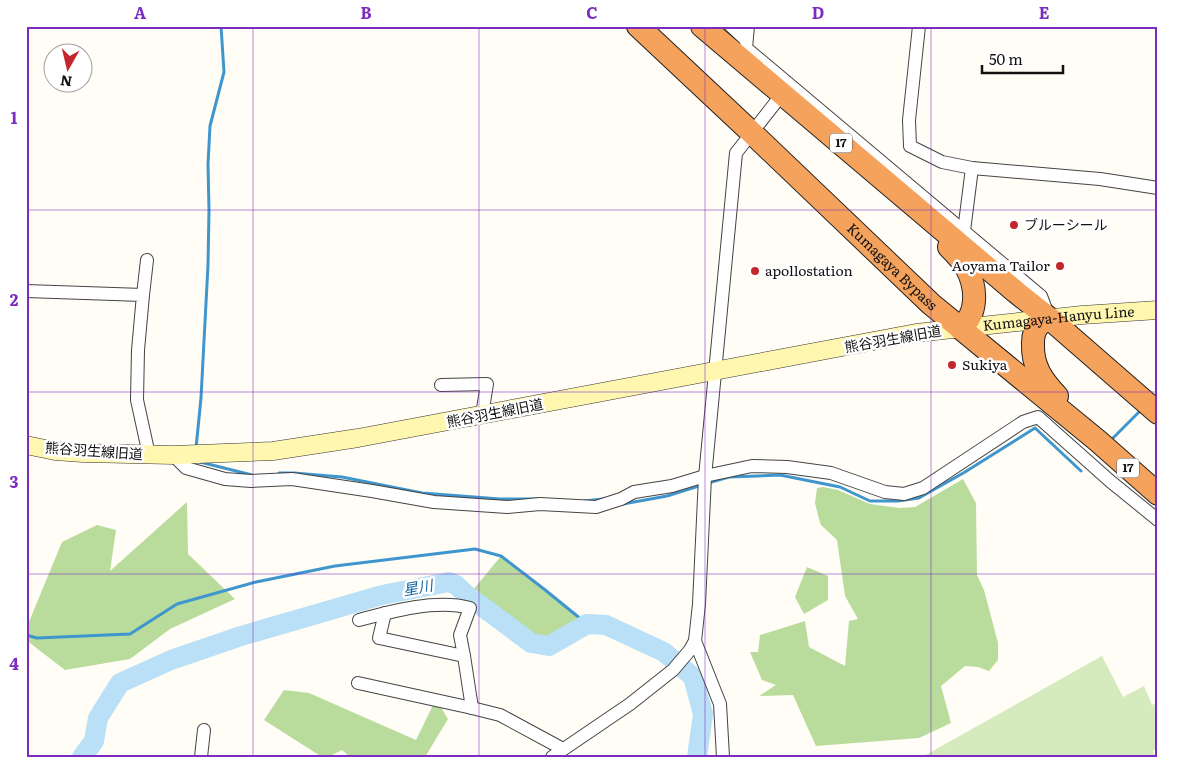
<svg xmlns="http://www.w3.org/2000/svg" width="1184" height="783" viewBox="0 0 1184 783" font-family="Literata,'Noto Sans JP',serif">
<rect width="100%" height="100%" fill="#fffdf5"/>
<polygon fill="#d5ebbd" points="1102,656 1123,697 1144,686 1152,705 1158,702 1158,747 1153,751 1155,757 922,757"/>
<g fill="#b9dc9c">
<polygon points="963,479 976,503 977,575 984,590 998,643 998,660 989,671 978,667 965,666 941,686 951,723 919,738 816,746 793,695 759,696 776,685 762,680 750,652 758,652 760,635 805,621 809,647 845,666 849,621 858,619 845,596 837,540 821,525 819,519 815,503 817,488 823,487 838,490 870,504 900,508 915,507"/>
<polygon points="187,502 188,554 235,599 170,629 130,659 65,670 26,640 26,629 62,542 97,525 116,530 110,571"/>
<polygon points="501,556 587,624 549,646 531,643 468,596"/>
<polygon points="807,567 828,576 828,600 804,614 795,597"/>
<polygon points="284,690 309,693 416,740 436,699 448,719 425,757 350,757 342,750 328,757 322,757 264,720"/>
</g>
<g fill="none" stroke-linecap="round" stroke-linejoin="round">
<g stroke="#3f96cf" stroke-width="3">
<polyline points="1113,438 1141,410"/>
<polyline points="196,448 201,398 208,265 209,210 208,164 210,126 224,72 221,26"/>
<polyline points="200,462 252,475"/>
<polyline points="279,473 294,473 342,477 422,493 500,499 538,499"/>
<polyline points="708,483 729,477 780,475 840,487 870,501 898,501 919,498 965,472 1035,428 1081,471"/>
<polyline points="584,501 603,499"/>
<polyline points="623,504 667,496 702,485"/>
<polyline points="26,635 37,638 130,634 177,604 256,582 335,566 475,549 501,556 544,589 587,624"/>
</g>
<polyline stroke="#b9e0f7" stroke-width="20" points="82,757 94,741 98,718 120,683 171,660 241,636 382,595 449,582 456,585 468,596 531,643 549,646 587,624 606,625 664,652 693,677 703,714 697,757"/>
<defs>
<g id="street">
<polyline points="731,26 746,40"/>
<polyline points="748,26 746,48 1041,296 1047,312"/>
<polyline points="919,26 909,120 910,146 942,162 972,168 1100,179 1158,188"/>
<polyline points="964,231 972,168"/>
<polyline points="26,291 143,295 138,350 137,400 149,455"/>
<polyline points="143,295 147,260"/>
<polyline points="441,385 487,384 482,415"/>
<polyline points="173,455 186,468 225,479 251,481 292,479 372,491 434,502 507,507 540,504 596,507 621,499 634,492 672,486 705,476 752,466 787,467 831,473 885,492 904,494 923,488 1023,422 1038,417 1110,481 1158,520"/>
<polyline points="385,613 379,638 464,656 472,708"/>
<path d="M359,620C392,611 437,599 470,608L460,635L464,656"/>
<polyline points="695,641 720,704 723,757"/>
<polyline points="358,683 472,708 500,715 563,749"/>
<polyline points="201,757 204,730"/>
<polyline points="552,757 630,704 673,670 690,650 695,641 699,604 705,477 736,153 783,93"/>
</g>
<g id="secondary">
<path id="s1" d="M26,445L55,451L83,453L173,455L273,451L358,438L916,333L1082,315L1158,310"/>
</g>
<g id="highway">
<path id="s2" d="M638,26L751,132L931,304L1098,441L1158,494"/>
<polyline points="702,26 1016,292 1050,319 1158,413"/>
<path d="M949,247C956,254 963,261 967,269C977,288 978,315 960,328"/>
<path d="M1050,319C1046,321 1042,322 1039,325C1034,330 1033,337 1033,343C1032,366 1042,380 1057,396"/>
</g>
</defs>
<use href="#street" stroke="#444" stroke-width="14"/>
<use href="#secondary" stroke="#333" stroke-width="19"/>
<use href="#highway" stroke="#222" stroke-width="24"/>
<use href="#street" stroke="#fff" stroke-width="12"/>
<use href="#secondary" stroke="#fff6b0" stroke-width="18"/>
<use href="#highway" stroke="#f5a25d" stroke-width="22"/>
</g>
<path fill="none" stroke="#7b2cbf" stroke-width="1" stroke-opacity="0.55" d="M253,26V757M479,26V757M705,26V757M931,26V757M26,210H1158M26,392H1158M26,574H1158"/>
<g fill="#c4262e" stroke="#fff" stroke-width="2">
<circle cx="1014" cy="225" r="5"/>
<circle cx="1060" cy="266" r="5"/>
<circle cx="755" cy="271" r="5"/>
<circle cx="952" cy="365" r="5"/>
</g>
<g text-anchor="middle" stroke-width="5" stroke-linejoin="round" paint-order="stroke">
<g fill="#fff" stroke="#585858" stroke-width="1">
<rect x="830" y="133.5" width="22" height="19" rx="4"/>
<rect x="1117" y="458.5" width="22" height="19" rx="4"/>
</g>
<g font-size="12" font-weight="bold" fill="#111">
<text x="841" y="147">17</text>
<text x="1128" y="472">17</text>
</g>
<g font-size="14" fill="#111" stroke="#fff" text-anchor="start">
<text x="1024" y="230">ブルーシール</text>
<text x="1050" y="271" text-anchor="end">Aoyama Tailor</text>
<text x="765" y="276">apollostation</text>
<text x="962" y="370">Sukiya</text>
</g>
<g font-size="14" fill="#111" stroke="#fff">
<text dy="5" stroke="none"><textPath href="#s2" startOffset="350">Kumagaya Bypass</textPath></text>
<text dy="5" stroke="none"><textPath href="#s1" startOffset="1045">Kumagaya-Hanyu Line</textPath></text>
<text transform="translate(893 339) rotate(-10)" y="5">熊谷羽生線旧道</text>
<text transform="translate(495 413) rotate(-11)" y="5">熊谷羽生線旧道</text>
<text transform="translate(94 451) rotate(4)" y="5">熊谷羽生線旧道</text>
</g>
<g font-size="15" font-style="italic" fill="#1768a6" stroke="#fff">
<text transform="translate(418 588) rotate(-10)" y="5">星川</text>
</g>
</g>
<rect width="1184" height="783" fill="none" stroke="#ffffff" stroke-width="55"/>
<g transform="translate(68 68) rotate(188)"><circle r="24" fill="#ffffff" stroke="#a0a0a0"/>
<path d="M0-4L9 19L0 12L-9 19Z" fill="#c4262e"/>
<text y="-8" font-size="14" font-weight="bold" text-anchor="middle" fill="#111111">N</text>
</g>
<path d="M982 65v8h81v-8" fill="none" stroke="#111111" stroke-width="2.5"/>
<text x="989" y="65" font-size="15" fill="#111111" stroke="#ffffff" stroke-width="4" paint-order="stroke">50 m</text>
<rect x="28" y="28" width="1128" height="728" fill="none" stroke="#7b2cbf" stroke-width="2"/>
<g font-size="16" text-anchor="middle" font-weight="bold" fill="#7b2cbf">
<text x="140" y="19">A</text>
<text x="366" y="19">B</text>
<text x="592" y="19">C</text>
<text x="818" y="19">D</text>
<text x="1044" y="19">E</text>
<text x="14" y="124">1</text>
<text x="14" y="306">2</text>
<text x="14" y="488">3</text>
<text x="14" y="670">4</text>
</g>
</svg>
